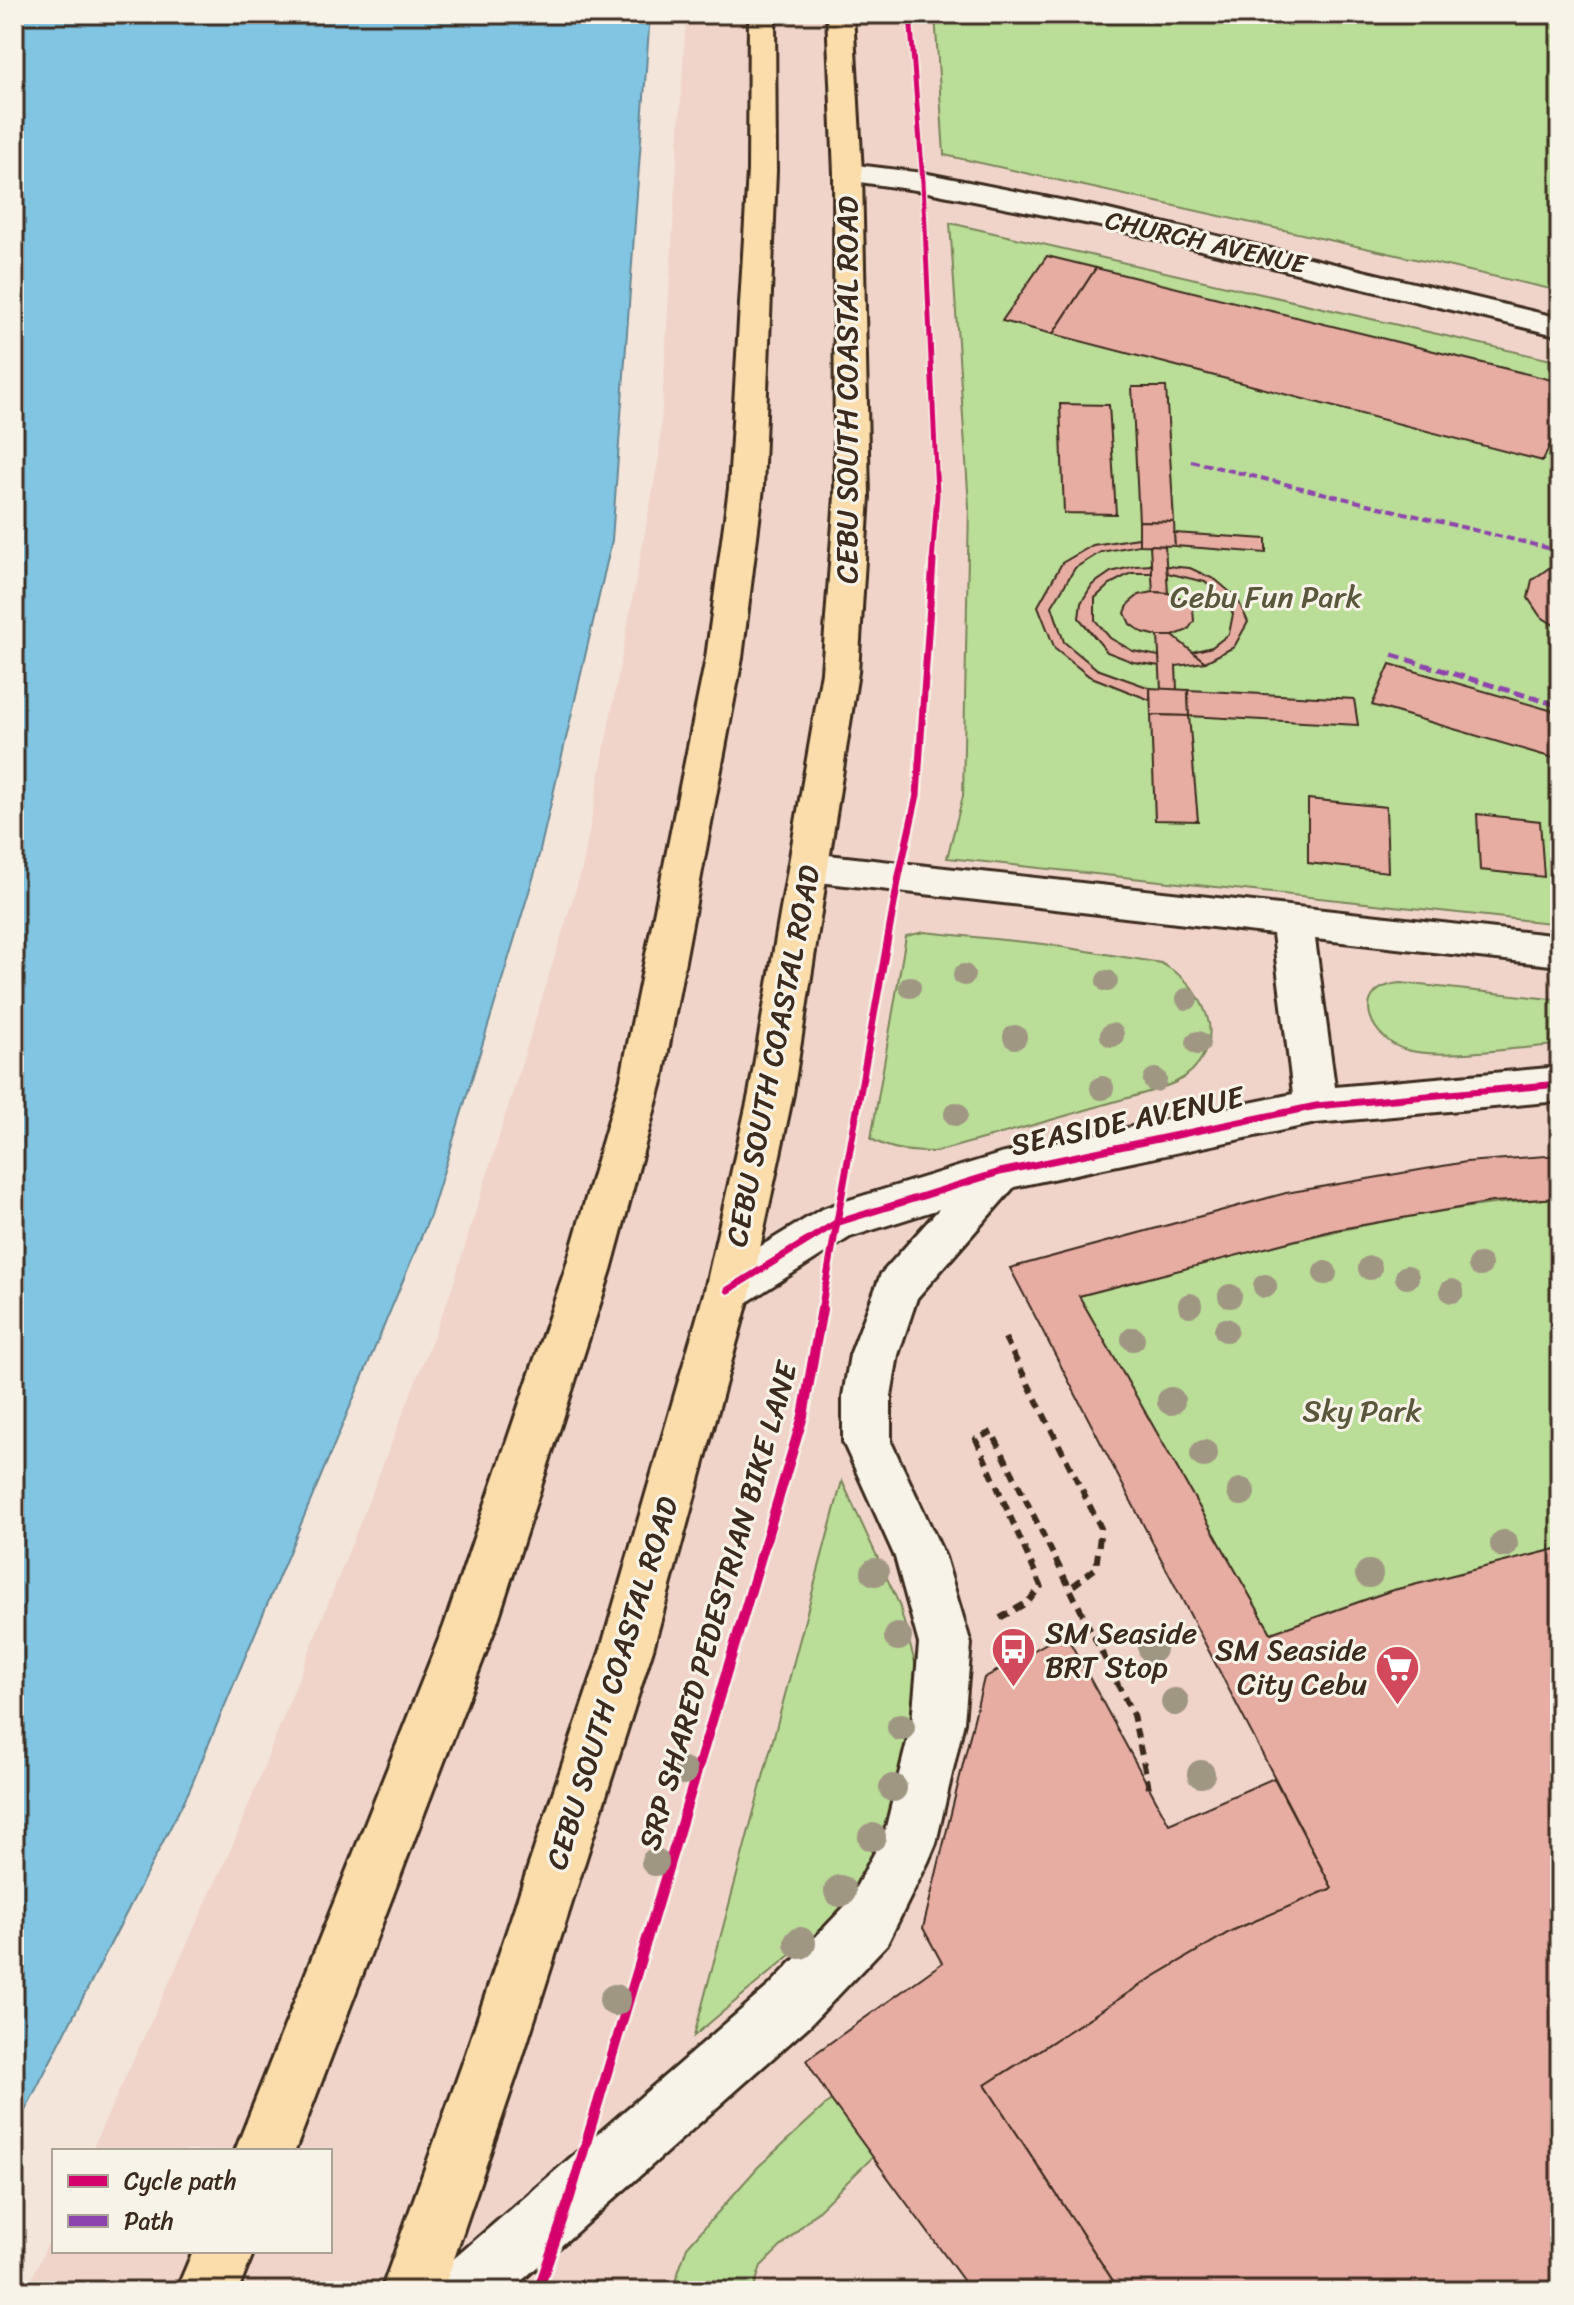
<svg xmlns="http://www.w3.org/2000/svg" width="1574" height="2305" viewBox="0 0 1574 2305" font-family="Sriracha,sans-serif">
<rect width="100%" height="100%" fill="#f4e5da"/>
<filter id="ink" filterUnits="userSpaceOnUse"><feTurbulence type="fractalNoise" baseFrequency=".0125" numOctaves="2"/><feDisplacementMap in="SourceGraphic" scale="16" xChannelSelector="R" yChannelSelector="G"/><feConvolveMatrix kernelMatrix="1 2 1 2 8 2 1 2 1" color-interpolation-filters="sRGB"/></filter>
<g filter="url(#ink)">
<polygon fill="#f0d4ca" points="686,14 1560,14 1560,2291 26,2291 54,2230 54,2251 330,2251 330,2151 91,2151 234,1842 450,1294 582,869 659,456"/>
<g fill="#badd97" stroke="#7a845a" stroke-width="2">
<polygon points="935,14 1560,14 1560,291 944,155"/>
<polygon points="950,223 1560,362 1560,924 947,858 963,796 969,506"/>
<path d="M924,932L1044,944L1161,963C1184,976 1198,990 1207,1016C1216,1042 1200,1070 1176,1082C1155,1092 1129,1097 1106,1104C1050,1121 993,1136 936,1152C911,1152 894,1151 871,1139L906,936Z"/>
<path d="M1401,983L1560,1000V1045C1516,1047 1453,1059 1411,1051C1372,1044 1345,988 1401,983Z"/>
<path d="M1560,1198V1548L1390,1591L1271,1633L1079,1296C1238,1255 1396,1208 1560,1198Z"/>
<polygon points="842,1481 899,1604 915,1663 914,1712 884,1846 843,1911 694,2036"/>
<polygon points="831,2100 874,2156 761,2266 753,2291 672,2291 687,2247 758,2167"/>
</g>
<polygon fill="#81c5e2" stroke="#658794" stroke-width="2" points="14,14 650,14 612,540 535,872 430,1216 189,1791 14,2132"/>
<g fill="#e7ada3" stroke="#3b2a1e" stroke-width="2">
<polygon points="1047,256 1096,268 1053,334 1002,321"/>
<polygon points="1096,268 1560,382 1560,421 1543,461 1053,334"/>
<polygon points="1132,387 1166,387 1174,522 1139,521"/>
<polygon points="1060,404 1109,405 1116,514 1064,513"/>
<polygon points="1139,521 1174,522 1175,546 1139,545"/>
<polygon points="1174,533 1266,539 1266,553 1175,546"/>
<polygon points="1139,538 1139,545 1101,552 1075,568 1052,606 1064,642 1097,669 1150,688 1150,700 1089,676 1055,649 1038,606 1062,563 1093,545"/>
<polygon points="1150,545 1165,546 1168,593 1153,592"/>
<polygon points="1152,565 1152,573 1131,573 1110,584 1095,598 1095,620 1110,638 1133,651 1159,656 1160,666 1133,662 1107,652 1079,618 1081,603 1092,585 1111,572 1135,566"/>
<polygon points="1166,566 1190,568 1216,580 1237,598 1248,622 1234,647 1205,662 1192,652 1212,647 1229,634 1233,614 1224,600 1205,582 1167,573"/>
<polygon points="1560,566 1560,629 1540,616 1528,598 1532,580 1549,568"/>
<polygon points="1153,592 1168,593 1184,599 1193,609 1194,621 1188,630 1173,636 1158,636 1142,632 1130,624 1125,613 1129,603 1139,595"/>
<polygon points="1158,636 1173,636 1205,662 1176,666 1177,690 1161,689"/>
<polygon points="1390,664 1560,713 1560,760 1372,705"/>
<polygon points="1150,688 1188,690 1189,716 1151,715"/>
<polygon points="1188,690 1354,699 1358,725 1189,716"/>
<polygon points="1151,715 1189,716 1198,821 1155,820"/>
<polygon points="1308,799 1386,807 1388,872 1308,863"/>
<polygon points="1477,814 1540,821 1544,877 1480,870"/>
<polygon points="1560,1155 1560,1198 1492,1202 1335,1230 1079,1296 1271,1633 1390,1591 1560,1548 1560,2291 1109,2291 1115,2284 985,2085 1153,1977 1231,1931 1332,1888 1010,1268 1286,1193 1466,1162"/>
<polygon points="1065,1633 1169,1824 1274,1778 1332,1888 1231,1931 1153,1977 985,2085 1115,2284 1109,2291 971,2291 831,2100 806,2060 942,1963 923,1928 984,1678"/>
</g>
<g fill="none" stroke-linecap="round" stroke-linejoin="round">
<defs>
<g id="minor">
<polygon points="848,164 923,173 1100,208 1560,318 1560,336 1100,226 923,191 838,179 834,173 838,167"/>
<polygon points="810,853 1560,936 1560,966 1315,939 1335,1087 1560,1067 1560,1101 1316,1123 1014,1187 917,1298 898,1355 891,1396 891,1442 945,1557 971,1644 964,1722 936,1843 928,1862 887,1944 810,2025 510,2291 433,2291 442,2269 770,1985 847,1904 884,1835 912,1722 919,1644 895,1557 843,1442 843,1396 850,1355 881,1274 939,1209 850,1237 744,1304 728,1310 712,1304 705,1290 712,1276 820,1210 836,1204 1000,1154 1293,1094 1273,934 810,881 796,877 790,867 796,857"/>
</g>
<g id="highway">
<polygon points="749,14 775,14 776,171 763,488 742,658 663,1078 611,1270 496,1626 295,2151 235,2151 444,1626 565,1270 621,1078 706,658 729,488 748,171"/>
<polygon points="827,14 853,14 862,173 869,496 858,672 793,1094 751,1290 653,1649 521,2062 443,2291 381,2291 463,2062 601,1649 705,1290 749,1094 822,672 835,496 834,173"/>
<polygon points="193,2251 254,2251 238,2291 176,2291"/>
</g>
</defs>
<use href="#minor" stroke="#3b2a1e" stroke-width="6"/>
<use href="#highway" stroke="#3b2a1e" stroke-width="6"/>
<g stroke="#3b2a1e" stroke-width="6" stroke-dasharray="10 7" stroke-linecap="butt">
<polyline points="1005,1338 1101,1528 1096,1568 1069,1589"/>
<polyline points="1000,1618 1028,1602 1041,1586 976,1439 992,1432 1133,1715 1149,1788"/>
</g>
<use href="#minor" fill="#f7f3e8" fill-rule="evenodd"/>
<use href="#highway" fill="#faddab" fill-rule="evenodd"/>
<polyline stroke="#8e44ad" stroke-width="4" stroke-dasharray="8 4" stroke-linecap="butt" points="1191,461 1560,551"/>
<polyline stroke="#8e44ad" stroke-width="5" stroke-dasharray="11 5" stroke-linecap="butt" points="1392,655 1560,706"/>
<defs>
<polyline id="cycleway-far2" points="910,14 923,182 937,494 932,563"/>
<g id="cycleway-far1">
<polyline points="728,1290 836,1223 1000,1172 1316,1106 1560,1084"/>
<polyline points="821,1311 899,876 917,795 933,561"/>
</g>
<polyline id="cycleway" points="538,2291 569,2200 803,1416 822,1309"/>
</defs>
<use href="#cycleway-far2" stroke="#f7f3e8" stroke-width="8"/>
<use href="#cycleway-far1" stroke="#f7f3e8" stroke-width="12"/>
<use href="#cycleway" stroke="#f7f3e8" stroke-width="15"/>
<use href="#cycleway-far2" stroke="#d6006c" stroke-width="5"/>
<use href="#cycleway-far1" stroke="#d6006c" stroke-width="7"/>
<use href="#cycleway" stroke="#d6006c" stroke-width="10"/>
</g>
<g fill="#a09783">
<circle cx="964" cy="975" r="11"/>
<circle cx="1107" cy="981" r="11"/>
<circle cx="910" cy="987" r="11"/>
<circle cx="1187" cy="999" r="11"/>
<circle cx="1112" cy="1035" r="12"/>
<circle cx="1015" cy="1037" r="12"/>
<circle cx="1198" cy="1043" r="12"/>
<circle cx="1155" cy="1080" r="12"/>
<circle cx="1102" cy="1088" r="12"/>
<circle cx="956" cy="1114" r="12"/>
<circle cx="1480" cy="1265" r="12"/>
<circle cx="1370" cy="1268" r="12"/>
<circle cx="1325" cy="1273" r="12"/>
<circle cx="1407" cy="1277" r="12"/>
<circle cx="1265" cy="1286" r="12"/>
<circle cx="1452" cy="1291" r="12"/>
<circle cx="1230" cy="1296" r="12"/>
<circle cx="1190" cy="1305" r="12"/>
<circle cx="1226" cy="1330" r="12"/>
<circle cx="1133" cy="1339" r="12"/>
<circle cx="1171" cy="1401" r="14"/>
<circle cx="1204" cy="1454" r="14"/>
<circle cx="1241" cy="1492" r="14"/>
<circle cx="1504" cy="1544" r="14"/>
<circle cx="875" cy="1572" r="14"/>
<circle cx="1369" cy="1574" r="14"/>
<circle cx="898" cy="1637" r="14"/>
<circle cx="1152" cy="1649" r="14"/>
<circle cx="1175" cy="1702" r="14"/>
<circle cx="901" cy="1727" r="14"/>
<circle cx="683" cy="1771" r="14"/>
<circle cx="1201" cy="1774" r="14"/>
<circle cx="893" cy="1788" r="14"/>
<circle cx="872" cy="1837" r="14"/>
<circle cx="655" cy="1862" r="14"/>
<circle cx="840" cy="1891" r="16"/>
<circle cx="800" cy="1943" r="16"/>
<circle cx="615" cy="2000" r="16"/>
</g>
</g>
<defs>
<symbol id="bus-pin" viewBox="-11 -11 22 30"><path d="M0 17L-7.5 6A9.5 9.5 0 1 1 7.5 6Z" fill="#d1495b" stroke="#f7f3e8"/><path d="M-5-6H5V4H4V6H2V4H-2V6H-4V4H-5ZM-3.5-4V0h7V-4ZM-3.5 1.2v1.5H-2V1.2ZM2 1.2v1.5H3.5V1.2Z" fill="#fff"/></symbol>
<symbol id="supermarket-pin" viewBox="-11 -11 22 30"><path d="M0 17L-7.5 6A9.5 9.5 0 1 1 7.5 6Z" fill="#d1495b" stroke="#f7f3e8"/><path d="M-6-5.5h2.5l.6 2H6L4.5 2H-2.5L-4.4-4H-6ZM-1.5 3.2a1.3 1.3 0 1 0 .1 0ZM3 3.2a1.3 1.3 0 1 0 .1 0Z" fill="#fff"/></symbol>
</defs>
<g fill-rule="evenodd">
<use href="#bus-pin" x="988" y="1624" width="51" height="69"/>
<use href="#supermarket-pin" x="1372" y="1642" width="51" height="69"/>
</g>
<g text-anchor="middle" stroke-width="6" stroke-linejoin="round" paint-order="stroke">
<g font-size="26" fill="#3b2a1e" stroke="#f7f3e8">
<text transform="translate(1206 242) rotate(13)" y="9">CHURCH AVENUE</text>
</g>
<g font-size="30" fill="#3b2a1e" stroke="#f7f3e8">
<text transform="translate(847 390) rotate(-90)" y="10">CEBU SOUTH COASTAL ROAD</text>
<text transform="translate(773 1056) rotate(-79)" y="10">CEBU SOUTH COASTAL ROAD</text>
<text transform="translate(1127 1121) rotate(-12)" y="10">SEASIDE AVENUE</text>
<text transform="translate(718 1606) rotate(-74)" y="10">SRP SHARED PEDESTRIAN BIKE LANE</text>
<text transform="translate(612 1683) rotate(-73)" y="10">CEBU SOUTH COASTAL ROAD</text>
</g>
<g font-size="30" fill="#5b573c" stroke="#f7f3e8">
<text x="1266" y="607">Cebu Fun Park</text>
<text x="1362" y="1421">Sky Park</text>
</g>
<g font-size="30" fill="#3b2a1e" stroke="#f7f3e8" text-anchor="start">
<text x="1045" y="1643">SM Seaside<tspan x="1045" dy="34">BRT Stop</tspan></text>
<text x="1367" y="1660" text-anchor="end">SM Seaside<tspan x="1367" dy="34">City Cebu</tspan></text>
</g>
</g>
<rect width="1574" height="2305" fill="none" stroke="#f7f3e8" stroke-width="48"/>
<rect x="24" y="24" width="1526" height="2257" fill="none" stroke="#3b2a1e" stroke-width="3" filter="url(#ink)"/>
<rect x="52" y="2149" width="280" height="104" fill="#f7f3e8" stroke="#aca397" stroke-width="2"/>
<rect x="68" y="2175" width="40" height="12" fill="#d6006c" stroke="#aca397" stroke-width="2"/>
<text x="124" y="2189" font-size="24" fill="#3b2a1e">Cycle path</text>
<rect x="68" y="2215" width="40" height="12" fill="#8e44ad" stroke="#aca397" stroke-width="2"/>
<text x="124" y="2229" font-size="24" fill="#3b2a1e">Path</text>
</svg>
